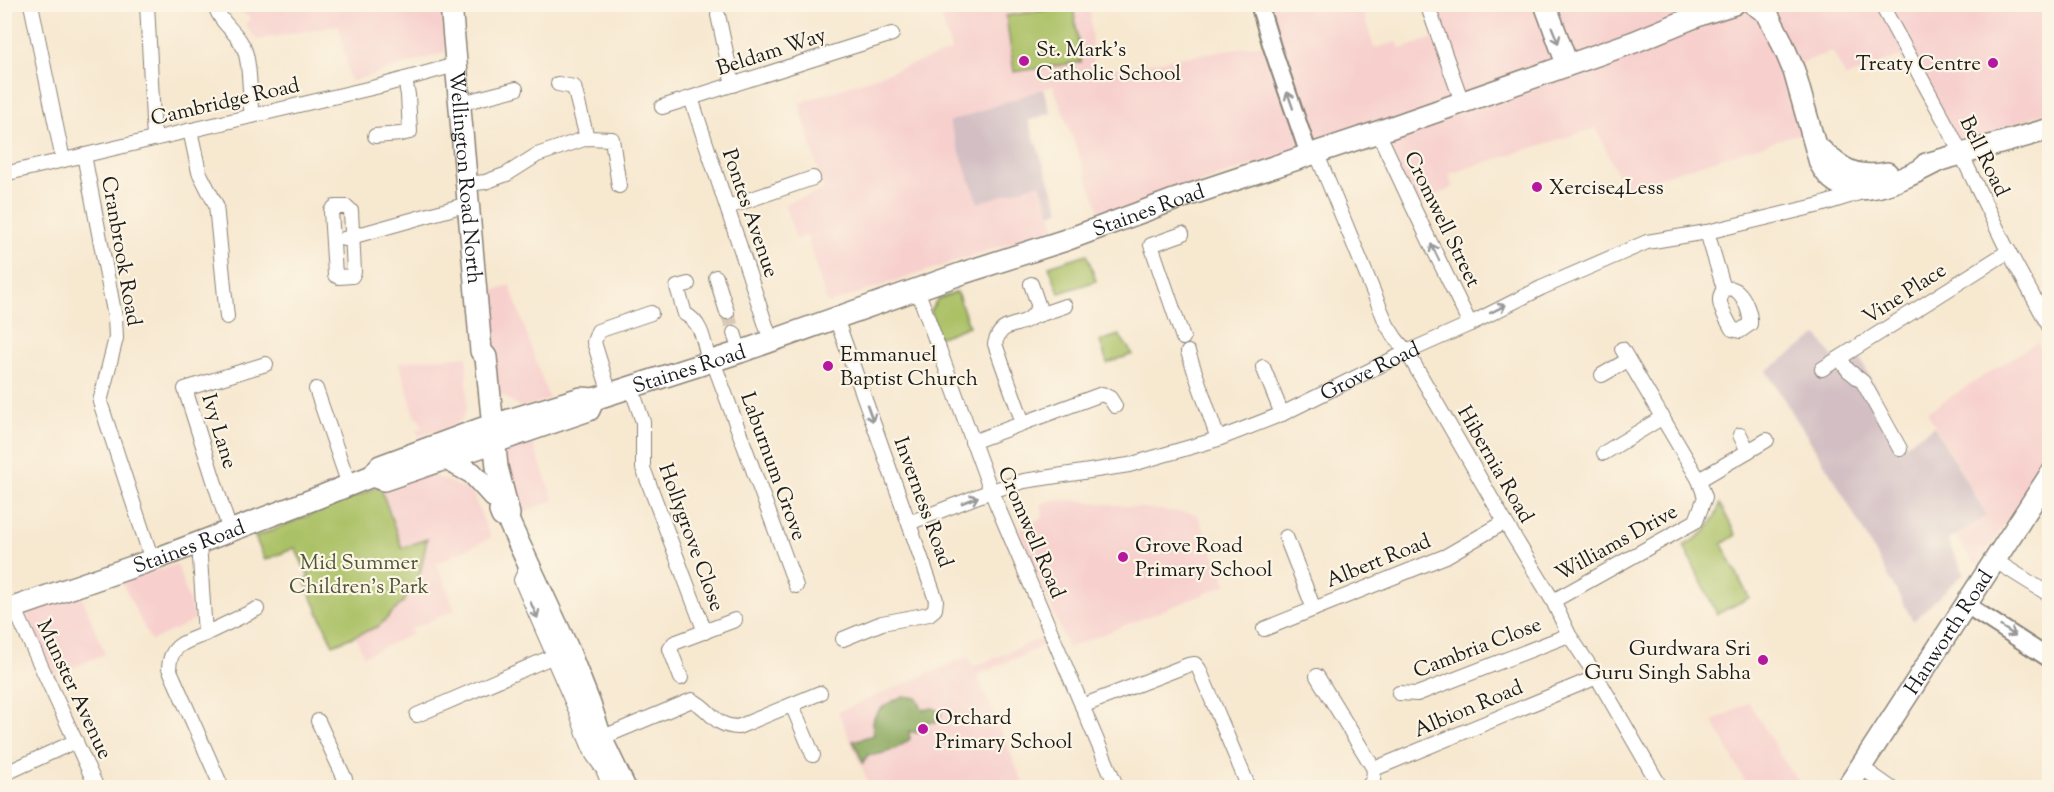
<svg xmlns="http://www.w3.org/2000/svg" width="2054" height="792" viewBox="0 0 2054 792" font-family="'Sorts Mill Goudy',serif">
<rect width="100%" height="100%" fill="#fcf5e5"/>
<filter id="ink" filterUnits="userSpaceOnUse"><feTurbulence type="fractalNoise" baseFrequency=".0167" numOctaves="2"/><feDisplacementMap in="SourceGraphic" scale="12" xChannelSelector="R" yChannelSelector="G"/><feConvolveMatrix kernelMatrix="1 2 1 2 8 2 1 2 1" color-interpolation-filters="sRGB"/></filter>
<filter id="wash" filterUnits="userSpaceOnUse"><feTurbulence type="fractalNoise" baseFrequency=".008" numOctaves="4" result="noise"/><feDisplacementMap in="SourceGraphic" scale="24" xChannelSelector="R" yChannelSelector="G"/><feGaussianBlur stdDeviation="1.35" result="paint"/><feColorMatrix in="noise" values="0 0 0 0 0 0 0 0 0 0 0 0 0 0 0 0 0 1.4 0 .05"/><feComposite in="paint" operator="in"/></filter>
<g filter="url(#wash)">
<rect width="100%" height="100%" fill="#f7e8d0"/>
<g fill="#f7d0cd">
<polygon points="225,5 441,5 446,52 350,82 339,25 257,40 245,24 250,18 236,9 230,12"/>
<polygon points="938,5 1090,5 1092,50 1095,72 1275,42 1264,5 1361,5 1374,48 1397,42 1401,49 1443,35 1435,15 1466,5 2049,5 2049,111 1981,137 1961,141 1941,130 1901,56 1846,77 1832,51 1781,71 1804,132 1663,176 1625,191 1596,128 1449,174 1453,187 1415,206 1374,123 1102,217 1053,86 950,122 1040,183 1056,228 827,304 807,236 796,239 784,204 824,190 799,103 951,51"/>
<polygon points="510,285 549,399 522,408 495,391 486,293"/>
<polygon points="2037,342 2049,365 2049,454 1980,564 1974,563 1955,535 1987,515 1927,412"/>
<polygon points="467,356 467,408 462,420 453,426 419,437 416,430 422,427 419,418 416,419 399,363 414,360"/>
<polygon points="529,434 554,500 515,516 500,445"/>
<polygon points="426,472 472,492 491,538 437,563 455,610 411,629 411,635 364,656 355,635 379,626 420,574 427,539 402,548 380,486"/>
<polygon points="1052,500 1072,500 1197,514 1227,585 1068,648 1018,529 1043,517 1041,504"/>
<polygon points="177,564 195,620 151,641 121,581"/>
<polygon points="81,594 105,654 54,676 26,614"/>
<polygon points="1041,638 1048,642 1044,646 977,675 1025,787 870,787 838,712 969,656 973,667"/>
<polygon points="1749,702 1784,761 1798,780 1809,787 1748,787 1713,721"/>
</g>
<g fill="#d2bec3">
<polygon points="1043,89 1051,113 1028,121 1060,210 1051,214 1040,183 978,203 949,122"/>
<polygon points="1818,335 1833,358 1854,346 1904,445 1934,426 1987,516 1947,541 1964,573 1913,621 1836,482 1766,371"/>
</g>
<g fill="#abc166" stroke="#646e41" stroke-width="1.5">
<polygon points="1073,6 1081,62 1014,72 1006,16"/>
<polygon points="1087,254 1096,281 1059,293 1049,266"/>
<polygon points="957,292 969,326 938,338 930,310 938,299"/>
<polygon points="1119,335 1133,354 1107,363 1100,341"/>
<polygon points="380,486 402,548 427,539 420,574 403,602 379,626 333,645 304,580 309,577 295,548 265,560 255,537"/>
<path d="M1720,504L1736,535L1722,544L1749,598L1717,614L1684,546C1704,534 1713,527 1720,504Z"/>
</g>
<path fill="#88a75b" stroke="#52623c" stroke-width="1.5" d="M903,696L917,698L923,710L933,708L941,712L940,718L936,723L928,721L927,729L917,733L909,731L910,739C898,749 884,755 868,755L863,763L853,741L874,735C868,712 884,705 903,696Z"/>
</g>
<g filter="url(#ink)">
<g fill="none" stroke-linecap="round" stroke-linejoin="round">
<polyline stroke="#d6c9b5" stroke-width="14" stroke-dasharray="14 7" stroke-linecap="butt" points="727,312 734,333"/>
<defs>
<g id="minor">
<polyline points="31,4 63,160"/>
<polyline points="147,4 154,139"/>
<path d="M215,4C219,24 239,32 245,51C251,68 249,97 252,116"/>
<polyline points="1427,4 1462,102"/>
<polyline points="1881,4 1950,131 2004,243 2050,328"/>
<polyline points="718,15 733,85"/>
<polyline points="558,84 574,87 587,138"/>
<polyline points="691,98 771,341"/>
<polyline points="458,104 516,89"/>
<polyline points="662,107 892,34"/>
<polyline points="190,130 199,172 216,205 227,317"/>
<polyline points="1378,132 1413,207 1470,324"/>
<polyline points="375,136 401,134 410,132 408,95 405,79"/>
<polyline points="1316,152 1387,325 1396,339 1407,352 1505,522 1553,601 1569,635 1597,677 1661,788"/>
<polyline points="84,155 115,317 116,338 100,402 152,560"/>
<polyline points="4,174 380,86 455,65"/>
<polyline points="467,184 485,182 507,174 537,155 587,138 612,139 619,186"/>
<polygon points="335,207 347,207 351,211 354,272 352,276 339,277 335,275 331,211"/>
<polyline points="728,207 813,178"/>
<path d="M1707,232L1724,289C1729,288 1734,288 1738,292C1745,298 1751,315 1750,324L1740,331L1732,329C1725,315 1714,302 1724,289"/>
<polyline points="1182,234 1151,245 1183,338"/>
<polyline points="344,239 468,204"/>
<polyline points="716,277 727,312"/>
<path d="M688,284L677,287L685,314C703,323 704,344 709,362"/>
<polyline points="917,289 991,491 1117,788"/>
<polyline points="836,318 936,600 935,609 929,614 882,623 843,639"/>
<polyline points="1030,318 1065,306"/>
<polyline points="734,333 740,352"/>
<polyline points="1188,352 1218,439"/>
<polyline points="1840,359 1848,370 1863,382 1900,449"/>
<polyline points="713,361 796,586"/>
<polyline points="1263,367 1282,414"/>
<polyline points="1822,369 2009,251"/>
<polyline points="1602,375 1628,360"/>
<polyline points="631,387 643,422 643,468 705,632"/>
<polyline points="316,389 349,485"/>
<polyline points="610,394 594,342 598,331 651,313"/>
<path d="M1023,423L995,344C1000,322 1014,328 1029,319C1033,316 1036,311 1039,307L1031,284"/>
<polyline points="1740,435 1748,451"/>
<polyline points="972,442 1102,394 1110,398 1115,406"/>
<polyline points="1604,453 1663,417"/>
<polyline points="1699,480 1767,440"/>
<path id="s1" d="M909,523L991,491L1024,481L1129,465L1218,439L1282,414L1407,352L1470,324L1541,288L1647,242L1707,232L1820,205L1862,192"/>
<polyline points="230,531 185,389 266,364"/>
<polyline points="1286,537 1314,609"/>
<polyline points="199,543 205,634 257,609"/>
<polyline points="1994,560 2050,595"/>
<polyline points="528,565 521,580 554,656 556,665 577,713 584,734 593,755 603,769 610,787"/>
<polyline points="1553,601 1696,521 1705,497 1699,480 1622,349"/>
<polyline points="14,607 97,788"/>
<polyline points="1264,629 1446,556 1505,522"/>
<path d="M205,634C186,642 170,644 169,668L222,788"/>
<polyline points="1317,676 1374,769"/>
<polyline points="681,678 670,649 674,643 735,620"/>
<polyline points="1399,693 1417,694 1569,635"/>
<polyline points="792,705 813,755"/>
<polyline points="1082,706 1188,665 1195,664 1199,669 1249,788"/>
<polyline points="417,715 561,653"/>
<polyline points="318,721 345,779 343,785 338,788"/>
<path d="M601,738L692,700C712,710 713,726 738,727L820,693"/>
<polyline points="1861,767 1891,788"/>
<polyline points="4,774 76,741"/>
<polyline points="1366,788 1373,781 1374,769 1597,677"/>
</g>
<g id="tertiary">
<polyline points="1259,4 1272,47 1309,155"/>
<polyline points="1965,604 2050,659"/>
</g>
<g id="primary">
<path id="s2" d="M451,4L481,351L486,357L497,467L509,514L508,520"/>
<polyline points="1545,4 1567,64"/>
<path d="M1754,4L1767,13L1780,38L1794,71L1820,163C1845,212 1903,179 1938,161"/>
<path d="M1821,150C1842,170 1856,179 1887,173"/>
<polyline points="1926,164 2050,129"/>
<polyline points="448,460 472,473 494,497"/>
<polyline points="372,476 384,480 589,410 594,399"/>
<polyline points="500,511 502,516 508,520 568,649 591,707 601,738 625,788"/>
<path id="s3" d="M4,611L161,557L317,498L372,476L380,466L480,429L581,398L594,399L740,352L963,273L1066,240L1171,201L1378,132L1634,42L1702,14L1734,4"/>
<path id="s4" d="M1847,788L2050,475"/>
</g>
</defs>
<use href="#minor" stroke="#8a8276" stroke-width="16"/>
<use href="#tertiary" stroke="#8a8276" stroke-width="20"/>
<use href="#primary" stroke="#8a8276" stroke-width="24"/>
<use href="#minor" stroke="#fff" stroke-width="14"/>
<use href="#tertiary" stroke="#fff" stroke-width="16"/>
<use href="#primary" stroke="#fff" stroke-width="21"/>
</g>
<defs><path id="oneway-shaft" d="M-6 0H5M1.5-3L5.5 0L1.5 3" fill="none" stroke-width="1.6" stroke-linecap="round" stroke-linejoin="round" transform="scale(1.5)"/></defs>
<g stroke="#999">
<use href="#oneway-shaft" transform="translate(1555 35) rotate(68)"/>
<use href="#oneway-shaft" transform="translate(1290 100) rotate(-109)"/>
<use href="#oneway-shaft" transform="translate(1435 252) rotate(-116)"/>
<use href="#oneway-shaft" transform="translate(1498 309) rotate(-27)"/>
<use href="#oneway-shaft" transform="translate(870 413) rotate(70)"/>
<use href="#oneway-shaft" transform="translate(970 500) rotate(-22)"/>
<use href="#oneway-shaft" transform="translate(534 610) rotate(66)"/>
<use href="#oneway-shaft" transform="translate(2008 631) rotate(33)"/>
</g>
</g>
<g fill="#b5179e" stroke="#fcf5e5" stroke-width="2">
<circle cx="1024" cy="61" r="6"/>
<circle cx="1993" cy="63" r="6"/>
<circle cx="1537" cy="187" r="6"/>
<circle cx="828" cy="366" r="6"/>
<circle cx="1123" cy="557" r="6"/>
<circle cx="1763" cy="660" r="6"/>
<circle cx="923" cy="729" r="6"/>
</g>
<g text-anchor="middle" stroke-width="4.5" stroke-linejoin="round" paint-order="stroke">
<g font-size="21" fill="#1c1c1c" stroke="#fcf5e5" text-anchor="start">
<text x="1036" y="56">St. Mark's<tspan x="1036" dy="24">Catholic School</tspan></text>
<text x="1981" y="70" text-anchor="end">Treaty Centre</text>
<text x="1549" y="194">Xercise4Less</text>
<text x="840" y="361">Emmanuel<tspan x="840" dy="24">Baptist Church</tspan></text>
<text x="1135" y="552">Grove Road<tspan x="1135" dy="24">Primary School</tspan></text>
<text x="1751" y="655" text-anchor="end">Gurdwara Sri<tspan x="1751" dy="24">Guru Singh Sabha</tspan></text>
<text x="935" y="724">Orchard<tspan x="935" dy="24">Primary School</tspan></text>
</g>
<g font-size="21" fill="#1c1c1c" stroke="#fcf5e5">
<text transform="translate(771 51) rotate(-18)" y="7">Beldam Way</text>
<text transform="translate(225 101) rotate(-13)" y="7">Cambridge Road</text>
<text transform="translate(1985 156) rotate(64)" y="7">Bell Road</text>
<text dy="7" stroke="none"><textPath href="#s2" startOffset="174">Wellington Road North</textPath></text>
<text dy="7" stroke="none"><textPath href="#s3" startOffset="1216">Staines Road</textPath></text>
<text transform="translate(751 213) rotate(71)" y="7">Pontes Avenue</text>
<text transform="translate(1443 219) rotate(64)" y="7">Cromwell Street</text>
<text transform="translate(122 251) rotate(80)" y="7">Cranbrook Road</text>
<text transform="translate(1904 293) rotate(-33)" y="7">Vine Place</text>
<text dy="7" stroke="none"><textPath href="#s3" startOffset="730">Staines Road</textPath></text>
<text dy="7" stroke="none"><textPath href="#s1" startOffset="488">Grove Road</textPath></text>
<text transform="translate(220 431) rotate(73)" y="7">Ivy Lane</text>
<text transform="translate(1496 464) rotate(60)" y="7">Hibernia Road</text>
<text transform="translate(774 466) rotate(70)" y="7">Laburnum Grove</text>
<text transform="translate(924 502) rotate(70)" y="7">Inverness Road</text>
<text transform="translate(1032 532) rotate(67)" y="7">Cromwell Road</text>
<text transform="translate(692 537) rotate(70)" y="7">Hollygrove Close</text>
<text transform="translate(1616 542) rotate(-29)" y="7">Williams Drive</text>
<text dy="7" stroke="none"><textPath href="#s3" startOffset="196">Staines Road</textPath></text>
<text transform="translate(1378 560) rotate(-22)" y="7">Albert Road</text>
<text dy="7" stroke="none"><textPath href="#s4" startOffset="186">Hanworth Road</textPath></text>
<text transform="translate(1477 647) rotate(-21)" y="7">Cambria Close</text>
<text transform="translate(75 689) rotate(65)" y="7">Munster Avenue</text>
<text transform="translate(1468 708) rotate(-23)" y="7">Albion Road</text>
</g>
<g font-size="21" fill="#4e5636" stroke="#fcf5e5">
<text x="359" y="569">Mid Summer<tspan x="359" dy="24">Children's Park</tspan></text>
</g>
</g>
<rect width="2054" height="792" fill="none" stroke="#fcf5e5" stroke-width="24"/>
</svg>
